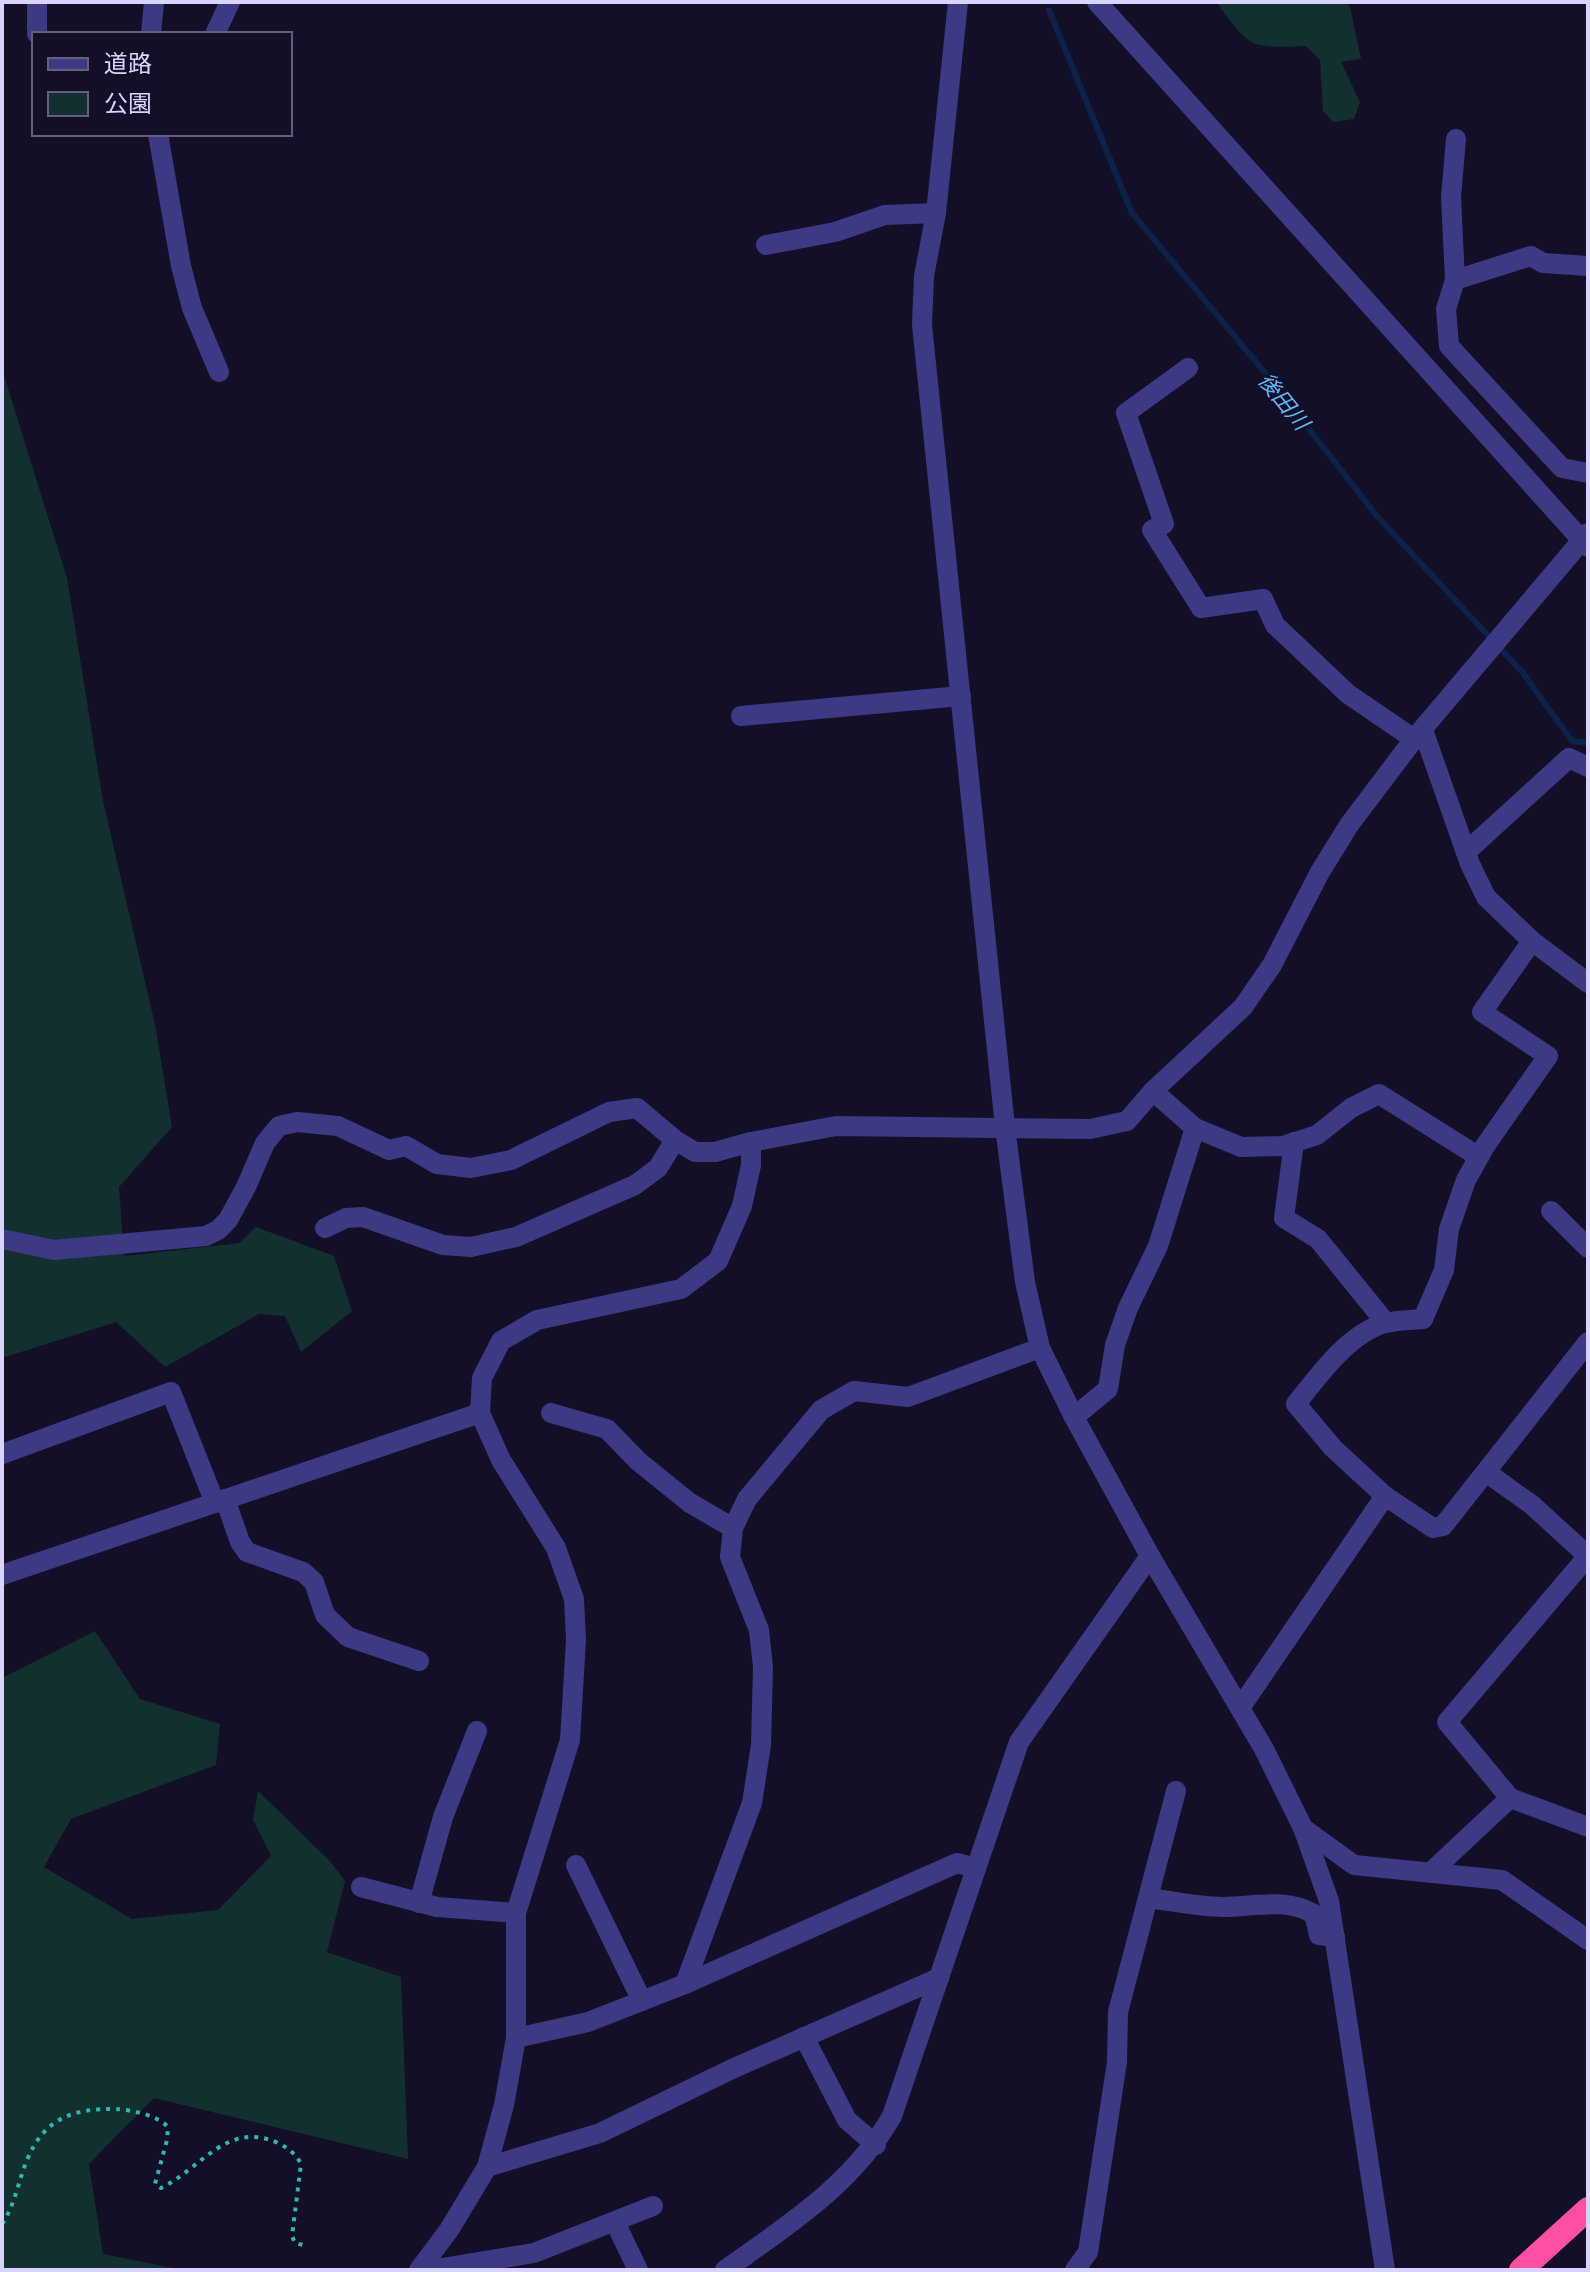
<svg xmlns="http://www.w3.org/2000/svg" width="1590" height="2272" viewBox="0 0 1590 2272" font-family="Montserrat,'Noto Sans JP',sans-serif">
<rect width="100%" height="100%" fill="#130f26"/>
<g fill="#12302f">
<path d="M1216,2H1346L1350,7L1361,59L1341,62L1360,102L1354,119L1333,122L1323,111L1320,60L1306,46C1248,49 1250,47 1216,2Z"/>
<polygon points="2,369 67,578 103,801 156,1029 172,1127 119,1187 124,1256 240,1243 256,1227 334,1256 352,1311 301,1352 285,1316 259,1314 165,1367 116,1322 2,1358"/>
<polygon points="95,1631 140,1699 220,1724 216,1765 71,1819 44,1867 132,1919 218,1910 271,1856 253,1820 258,1791 329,1860 345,1881 327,1952 401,1977 408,2159 154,2098 89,2164 103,2254 183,2270 2,2270 2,1678"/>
</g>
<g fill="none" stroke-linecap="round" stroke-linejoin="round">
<polyline stroke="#0c2248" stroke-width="6" points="1049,10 1132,213 1266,374 1377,516 1523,673 1572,741 1588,743"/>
<path stroke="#2fb8b0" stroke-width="4" stroke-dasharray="4 6" stroke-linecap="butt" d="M2,2224C15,2205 18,2182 27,2160C44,2118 74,2108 116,2109C132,2110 157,2115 168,2127L167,2140L155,2184L161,2188C202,2168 227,2120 278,2143C288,2148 296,2154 301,2164L292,2236L295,2243L303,2245"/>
<g stroke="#3d3a85" stroke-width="20">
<polyline points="958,2 936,213 924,276 922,325 1005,1127 1025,1282 1040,1348 1074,1417 1150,1556 1264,1749 1303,1828 1329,1901 1385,2270"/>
<polyline points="1097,2 1588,547"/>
<polyline points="37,34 37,2"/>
<polyline points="151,34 154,2"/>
<polyline points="215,34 230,2"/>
<polyline points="158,134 181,266 192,308 219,372"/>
<polyline points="1456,139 1451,197 1455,280 1446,309 1449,346 1562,468 1588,473"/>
<polyline points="766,245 835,232 885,215 936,213"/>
<polyline points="1455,280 1531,256 1543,263 1588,266"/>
<polyline points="1188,368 1126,413 1164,524 1152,530 1201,608 1263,599 1275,625 1348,694 1414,739"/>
<polyline points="741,716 961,696"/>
<polyline points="1423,730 1470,864 1486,897 1532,941 1588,983"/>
<polyline points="1466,852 1569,758 1588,767"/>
<polyline points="1153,1091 1195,1128 1241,1147 1283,1146 1317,1135 1351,1108 1379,1094 1479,1157"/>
<polyline points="1294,1142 1284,1218 1318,1239 1386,1323"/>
<polyline points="1551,1211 1588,1248"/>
<polyline points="325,1228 346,1218 363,1217 443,1245 471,1247 516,1237 635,1185 658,1168 675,1140"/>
<polyline points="2,1239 54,1250 206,1236 218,1230 228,1220 246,1187 265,1143 279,1126 297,1122 338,1126 389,1150 406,1146 437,1164 471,1168 511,1160 609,1112 637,1108 675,1140 695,1152 715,1152 751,1142 836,1126 1090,1129 1127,1121 1153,1091 1243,1007 1272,965 1320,872 1349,825 1414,739 1588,533"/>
<polyline points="551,1413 607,1429 638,1461 690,1503 733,1528"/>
<polyline points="1074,1417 1108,1389 1115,1345 1128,1308 1158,1246 1195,1128"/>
<polyline points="2,1454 171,1392 215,1503"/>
<path d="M1385,1496L1333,1448L1296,1404C1318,1376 1348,1334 1385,1323C1397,1320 1411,1320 1423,1319L1444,1270L1449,1229L1466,1180L1485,1146L1548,1056L1482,1012L1532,941"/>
<polyline points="225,1499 240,1542 247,1552 303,1572 314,1582 325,1615 348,1637 419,1661"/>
<polyline points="2,1575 480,1413"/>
<polyline points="1240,1708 1385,1496 1433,1528 1443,1526 1588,1342"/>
<polyline points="1510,1798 1588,1827"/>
<polyline points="1303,1828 1354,1865 1502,1880 1588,1940"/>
<polyline points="576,1865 642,2001"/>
<polyline points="1430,1873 1510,1798 1447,1722 1588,1556 1532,1505 1486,1472"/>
<polyline points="361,1887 437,1907 516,1913"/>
<path d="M1148,1898C1173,1901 1198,1907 1222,1907C1254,1907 1285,1897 1314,1914L1319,1935L1335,1937"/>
<polyline points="419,1903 443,1817 477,1731"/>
<polyline points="685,1984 752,1803 761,1745 763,1667 759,1630 730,1557 733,1528 747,1499 821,1410 854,1391 908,1397 1040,1348"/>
<polyline points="804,2037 847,2120 876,2145"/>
<polyline points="516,2038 588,2022 685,1984 957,1863 976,1868"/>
<polyline points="487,2167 600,2133 732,2069 939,1978"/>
<polyline points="615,2222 638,2270"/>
<polyline points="419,2270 449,2230 487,2167 504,2105 516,2038 516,1913 570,1740 576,1640 574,1599 556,1548 501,1460 480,1413 482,1378 501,1341 537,1320 681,1289 718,1261 742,1206 751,1165 751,1142"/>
<polyline points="430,2270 534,2253 653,2206"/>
<path d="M725,2270C788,2225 853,2184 892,2116L1019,1742L1150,1556"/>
<polyline points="1075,2270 1088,2252 1117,2062 1118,2012 1176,1791"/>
</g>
<polyline stroke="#ff4fa3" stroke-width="24" points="1521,2270 1588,2209"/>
</g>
<g text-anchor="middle" stroke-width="6" stroke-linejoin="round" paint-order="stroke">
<g font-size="22" font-style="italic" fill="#62b6ff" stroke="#130f26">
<text transform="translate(1284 401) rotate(51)" y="8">後田川</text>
</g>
</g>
<rect width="1590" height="2272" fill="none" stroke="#d9d4ff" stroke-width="8"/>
<rect x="32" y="32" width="260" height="104" fill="#130f26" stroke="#625e7d" stroke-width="2"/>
<rect x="48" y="58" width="40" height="12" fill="#3d3a85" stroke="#625e7d" stroke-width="2"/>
<text x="104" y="72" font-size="24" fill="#d9d4ff">道路</text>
<rect x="48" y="92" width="40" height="24" fill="#12302f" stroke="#625e7d" stroke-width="2"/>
<text x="104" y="112" font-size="24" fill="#d9d4ff">公園</text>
</svg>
